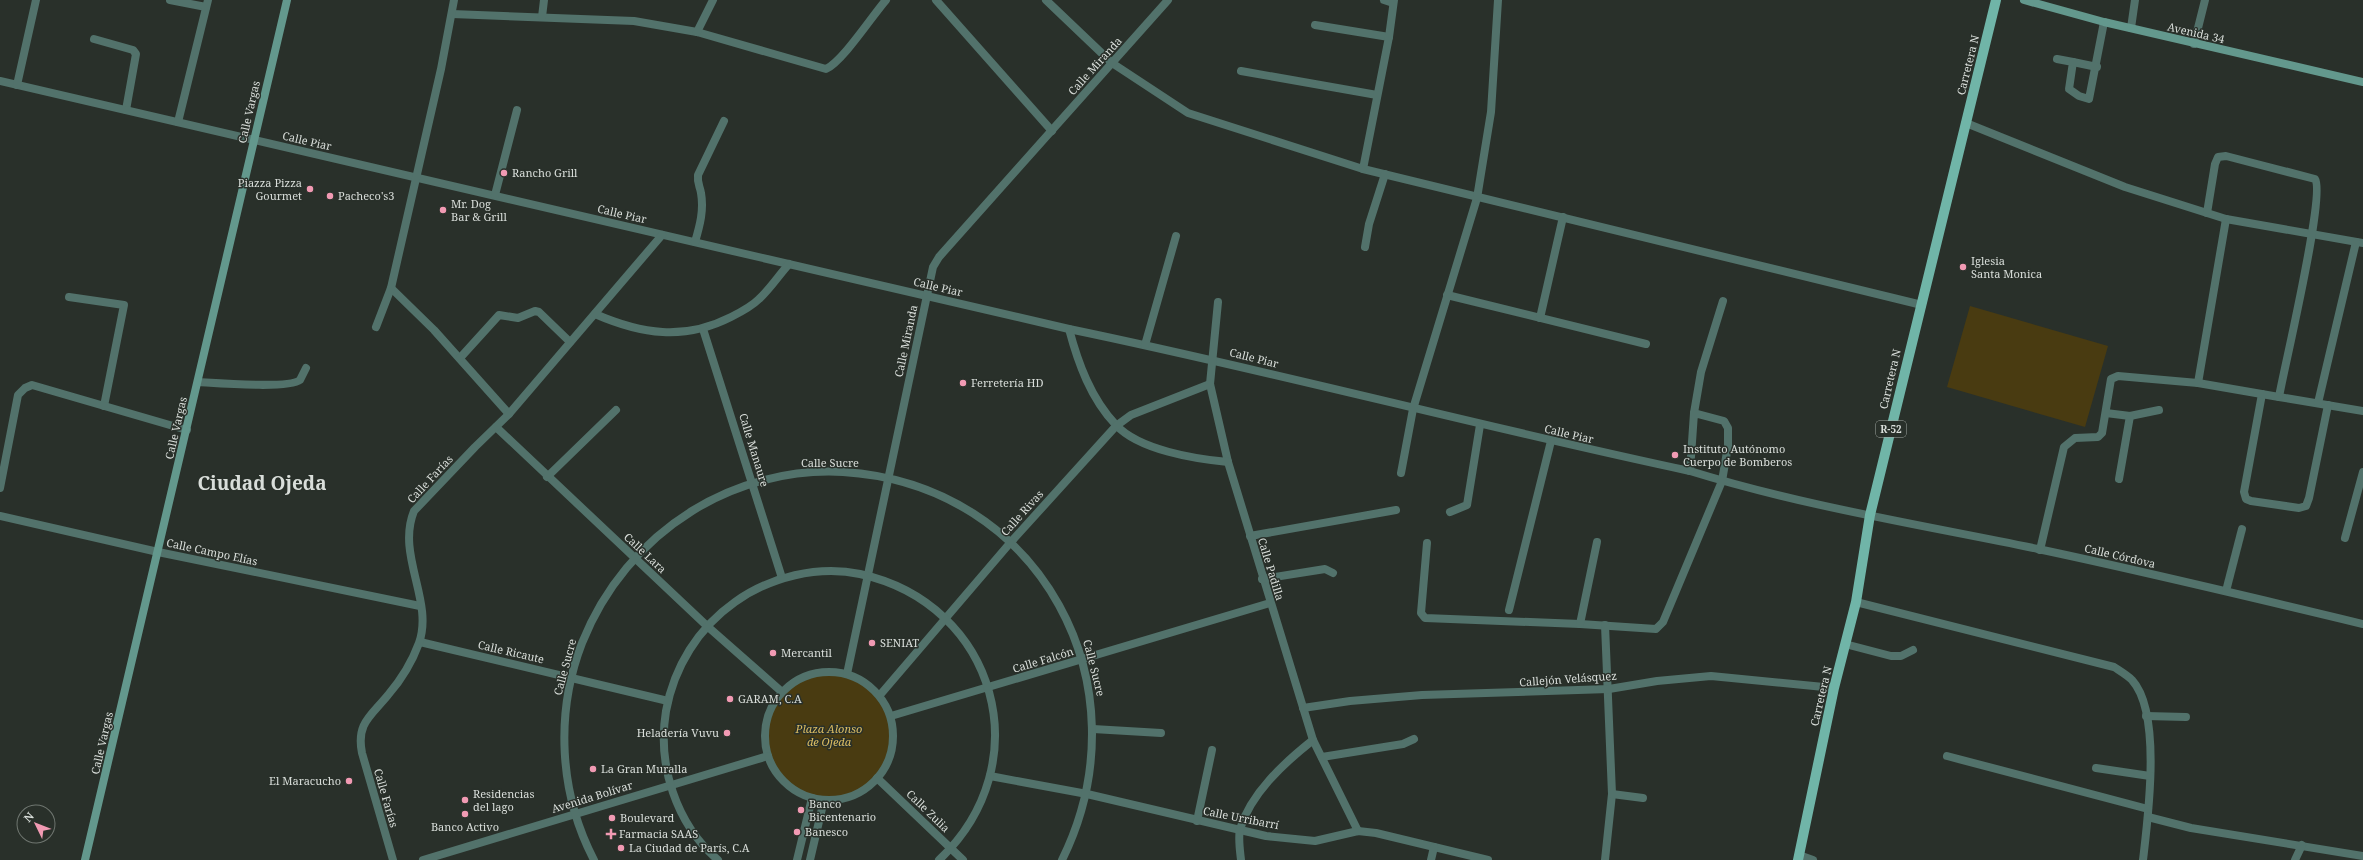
<svg xmlns="http://www.w3.org/2000/svg" width="2363" height="860" viewBox="0 0 2363 860" font-family="'Noto Serif',serif">
<rect width="100%" height="100%" fill="#29302a"/>
<g fill="#493b11">
<polygon points="1970,306 2108,346 2085,427 1947,387"/>
<circle cx="829" cy="736" r="64"/>
</g>
<g fill="none" stroke-linecap="round" stroke-linejoin="round">
<g stroke="#52726b" stroke-width="8">
<polyline points="170,0 206,7"/>
<polyline points="936,0 1052,131"/>
<polyline points="1046,0 1112,63 1188,113 1363,169 1922,305"/>
<polyline points="1384,0 1393,3"/>
<path d="M452,14L634,21L697,32L826,69C843,61 872,16 886,0"/>
<polyline points="542,17 544,0"/>
<polyline points="1315,25 1389,37"/>
<polyline points="2131,28 2135,0"/>
<polyline points="697,32 713,0"/>
<polyline points="94,39 133,50 136,54 126,110"/>
<polyline points="2194,44 2205,0"/>
<polyline points="2057,59 2073,62 2069,89 2079,96 2089,99 2104,22"/>
<polyline points="2073,62 2097,67"/>
<polyline points="1241,71 1377,95"/>
<path d="M0,81L1069,329C1277,372 1482,427 1690,471C1803,506 1922,525 2038,549C2147,572 2255,598 2363,624"/>
<polyline points="17,85 36,0"/>
<polyline points="178,122 208,0"/>
<polyline points="1966,123 2125,187 2226,219 2363,243"/>
<polyline points="1363,169 1389,37 1394,0"/>
<polyline points="495,195 517,110"/>
<path d="M2207,213L2215,164L2218,157L2226,156L2315,179C2326,194 2284,368 2279,397L2363,411"/>
<path d="M695,242C700,225 704,210 701,193C700,186 697,184 698,175L724,121"/>
<polyline points="1365,247 1369,224 1385,174"/>
<polyline points="391,288 434,330 509,414"/>
<polyline points="1447,295 1646,344"/>
<polyline points="69,297 124,305 104,406"/>
<polyline points="1218,302 1210,384 1228,462 1313,740 1358,831"/>
<path d="M595,314C641,334 684,341 731,317C741,312 751,307 759,299C770,289 779,275 789,264"/>
<polyline points="1540,318 1563,217"/>
<polyline points="376,327 391,288 441,69 454,0"/>
<polyline points="703,329 782,578"/>
<path d="M1069,329C1078,363 1091,399 1116,425C1139,450 1195,459 1228,462"/>
<polyline points="1145,345 1176,236"/>
<polyline points="460,358 499,315 518,318 535,311 539,312 570,342"/>
<path d="M198,382C216,383 289,389 300,380L306,368"/>
<polyline points="2198,383 2226,219"/>
<polyline points="2262,394 2244,492 2246,499 2251,501 2299,508 2306,506 2309,498 2328,405"/>
<polyline points="2318,403 2356,242"/>
<polyline points="1694,413 1701,372 1723,301"/>
<polyline points="2106,413 2130,416 2159,410"/>
<polyline points="496,427 707,626 782,692"/>
<polyline points="1401,473 1413,409 1477,198 1491,112 1498,0"/>
<polyline points="547,477 616,410"/>
<polyline points="2119,479 2130,416"/>
<polyline points="0,488 18,395 25,388 32,385 187,430"/>
<polyline points="1450,512 1467,505 1480,425"/>
<polyline points="0,516 158,552 420,606"/>
<polyline points="1250,536 1396,510"/>
<polyline points="2345,538 2363,472"/>
<polyline points="1427,543 1421,613 1425,618 1580,624 1656,629 1663,622 1722,481 1728,446 1728,428 1724,421 1694,413 1690,471"/>
<polyline points="2040,550 2064,447 2075,438 2098,437 2102,433 2111,379 2118,376 2198,383 2279,397"/>
<polyline points="1262,579 1325,569 1333,573"/>
<polyline points="2226,591 2242,529"/>
<path d="M1856,602L2114,667C2120,671 2127,675 2132,680C2162,713 2148,817 2143,860"/>
<polyline points="1509,610 1551,441"/>
<polyline points="1580,624 1597,542"/>
<polyline points="1605,625 1612,794 1605,860"/>
<polyline points="420,642 668,701"/>
<polyline points="1845,644 1891,656 1901,656 1913,650"/>
<circle cx="829" cy="736" r="64"/>
<polyline points="847,674 933,267 939,257 1168,0"/>
<polyline points="880,695 1010,543 1116,426 1131,415 1210,384"/>
<polyline points="1303,708 1350,701 1422,695 1609,689 1657,681 1711,676 1834,688"/>
<polyline points="891,716 1270,603"/>
<polyline points="2146,716 2186,717"/>
<polyline points="1093,729 1161,733"/>
<polyline points="1947,756 2148,809"/>
<polyline points="1322,757 1403,744 1414,739"/>
<polyline points="2096,768 2150,776"/>
<polyline points="990,776 1087,794 1266,836 1315,841 1358,831 1376,833 1488,860"/>
<polyline points="877,778 963,860"/>
<polyline points="1612,794 1643,798"/>
<polyline points="2148,817 2191,828 2363,856"/>
<polyline points="1197,821 1212,750"/>
<polyline points="1799,855 1813,860"/>
<path d="M393,860L362,753C356,723 371,716 388,695C401,680 412,662 419,643C434,601 396,555 414,511L475,447L509,414L662,235"/>
<polyline points="423,860 768,756"/>
<path d="M594,860C559,793 555,713 582,643C604,588 642,542 692,511C737,483 791,469 843,472C1041,484 1148,686 1062,860"/>
<path d="M718,860C676,824 657,765 666,711C674,667 698,628 735,602C770,577 818,565 860,574C997,604 1041,764 939,860"/>
<polyline points="797,860 812,798"/>
<polyline points="810,860 824,800"/>
<path d="M1241,860C1240,851 1238,838 1240,829C1251,793 1284,763 1313,740"/>
<polyline points="1431,860 1434,847"/>
<polyline points="2295,860 2302,845"/>
</g>
<g stroke="#63988d" stroke-width="8">
<polyline points="2024,0 2104,22 2363,82"/>
<polyline points="85,860 287,0"/>
</g>
<polyline stroke="#70b5a8" stroke-width="10" points="1798,860 1834,688 1856,602 1870,515 1996,0"/>
</g>
<g fill="#f19ab3" stroke="#29302a" stroke-width="1.5">
<circle cx="504" cy="173" r="4"/>
<circle cx="310" cy="189" r="4"/>
<circle cx="330" cy="196" r="4"/>
<circle cx="443" cy="210" r="4"/>
<circle cx="1963" cy="267" r="4"/>
<circle cx="963" cy="383" r="4"/>
<circle cx="1675" cy="455" r="4"/>
<circle cx="872" cy="643" r="4"/>
<circle cx="773" cy="653" r="4"/>
<circle cx="730" cy="699" r="4"/>
<circle cx="727" cy="733" r="4"/>
<circle cx="593" cy="769" r="4"/>
<circle cx="349" cy="781" r="4"/>
<circle cx="465" cy="800" r="4"/>
<circle cx="801" cy="810" r="4"/>
<circle cx="465" cy="814" r="4"/>
<circle cx="612" cy="818" r="4"/>
<circle cx="797" cy="832" r="4"/>
<path d="M609 828h4v4h4v4h-4v4h-4v-4h-4v-4h4z"/>
<circle cx="621" cy="848" r="4"/>
</g>
<g text-anchor="middle" stroke-width="3" stroke-linejoin="round" paint-order="stroke">
<rect fill="#29302a" stroke="#a4aaa5" stroke-width="1" x="1876" y="421" width="30" height="16" rx="3"/>
<g font-size="10" font-weight="bold" fill="#d9deda">
<text x="1891" y="433">R-52</text>
</g>
<g font-size="11" fill="#d9deda" stroke="#29302a">
<text transform="translate(2196 33) rotate(13)" y="4">Avenida 34</text>
<text transform="translate(1968 65) rotate(-76)" y="4">Carretera N</text>
<text transform="translate(1095 66) rotate(-48)" y="4">Calle Miranda</text>
<text transform="translate(249 112) rotate(-77)" y="4">Calle Vargas</text>
<text transform="translate(307 141) rotate(13)" y="4">Calle Piar</text>
<text transform="translate(622 214) rotate(13)" y="4">Calle Piar</text>
<text transform="translate(938 287) rotate(13)" y="4">Calle Piar</text>
<text transform="translate(906 341) rotate(-78)" y="4">Calle Miranda</text>
<text transform="translate(1254 358) rotate(14)" y="4">Calle Piar</text>
<text transform="translate(1890 379) rotate(-77)" y="4">Carretera N</text>
<text transform="translate(176 428) rotate(-77)" y="4">Calle Vargas</text>
<text transform="translate(1569 434) rotate(13)" y="4">Calle Piar</text>
<text transform="translate(754 450) rotate(73)" y="4">Calle Manaure</text>
<text x="830" y="467">Calle Sucre</text>
<text transform="translate(430 479) rotate(-47)" y="4">Calle Farías</text>
<text transform="translate(1022 513) rotate(-48)" y="4">Calle Rivas</text>
<text transform="translate(212 552) rotate(12)" y="4">Calle Campo Elías</text>
<text transform="translate(645 553) rotate(43)" y="4">Calle Lara</text>
<text transform="translate(2120 556) rotate(13)" y="4">Calle Córdova</text>
<text transform="translate(1271 569) rotate(73)" y="4">Calle Padilla</text>
<text transform="translate(511 652) rotate(13)" y="4">Calle Ricaute</text>
<text transform="translate(1043 660) rotate(-17)" y="4">Calle Falcón</text>
<text transform="translate(565 667) rotate(-75)" y="4">Calle Sucre</text>
<text transform="translate(1094 668) rotate(76)" y="4">Calle Sucre</text>
<text transform="translate(1568 679) rotate(-4)" y="4">Callejón Velásquez</text>
<text transform="translate(1821 696) rotate(-77)" y="4">Carretera N</text>
<text transform="translate(102 743) rotate(-77)" y="4">Calle Vargas</text>
<text transform="translate(592 797) rotate(-17)" y="4">Avenida Bolívar</text>
<text transform="translate(386 798) rotate(74)" y="4">Calle Farías</text>
<text transform="translate(928 811) rotate(44)" y="4">Calle Zulia</text>
<text transform="translate(1241 818) rotate(11)" y="4">Calle Urribarrí</text>
</g>
<g font-size="11" fill="#d9deda" stroke="#29302a" text-anchor="start">
<text x="512" y="177">Rancho Grill</text>
<text x="302" y="187" text-anchor="end">Piazza Pizza<tspan x="302" dy="13">Gourmet</tspan></text>
<text x="338" y="200">Pacheco's3</text>
<text x="451" y="208">Mr. Dog<tspan x="451" dy="13">Bar &amp; Grill</tspan></text>
<text x="1971" y="265">Iglesia<tspan x="1971" dy="13">Santa Monica</tspan></text>
<text x="971" y="387">Ferretería HD</text>
<text x="1683" y="453">Instituto Autónomo<tspan x="1683" dy="13">Cuerpo de Bomberos</tspan></text>
<text x="880" y="647">SENIAT</text>
<text x="781" y="657">Mercantil</text>
<text x="738" y="703">GARAM, C.A</text>
<text x="719" y="737" text-anchor="end">Heladería Vuvu</text>
<text x="601" y="773">La Gran Muralla</text>
<text x="341" y="785" text-anchor="end">El Maracucho</text>
<text x="473" y="798">Residencias<tspan x="473" dy="13">del lago</tspan></text>
<text x="809" y="808">Banco<tspan x="809" dy="13">Bicentenario</tspan></text>
<text x="620" y="822">Boulevard</text>
<text x="465" y="831" text-anchor="middle">Banco Activo</text>
<text x="805" y="836">Banesco</text>
<text x="619" y="838">Farmacia SAAS</text>
<text x="629" y="852">La Ciudad de París, C.A</text>
</g>
<g font-size="11" font-style="italic" fill="#dcbd62" stroke="#29302a">
<text x="829" y="733">Plaza Alonso<tspan x="829" dy="13">de Ojeda</tspan></text>
</g>
<g font-size="19" font-weight="bold" fill="#d9deda" stroke="#29302a">
<text x="262" y="490">Ciudad Ojeda</text>
</g>
</g>
<g transform="translate(36 824) rotate(313)"><circle r="19" fill="#29302a" stroke="#6f7670"/>
<path d="M0-3L7 15L0 10L-7 15Z" fill="#f19ab3"/>
<text y="-6" font-size="11" font-weight="bold" text-anchor="middle" fill="#d9deda">N</text>
</g>
</svg>
